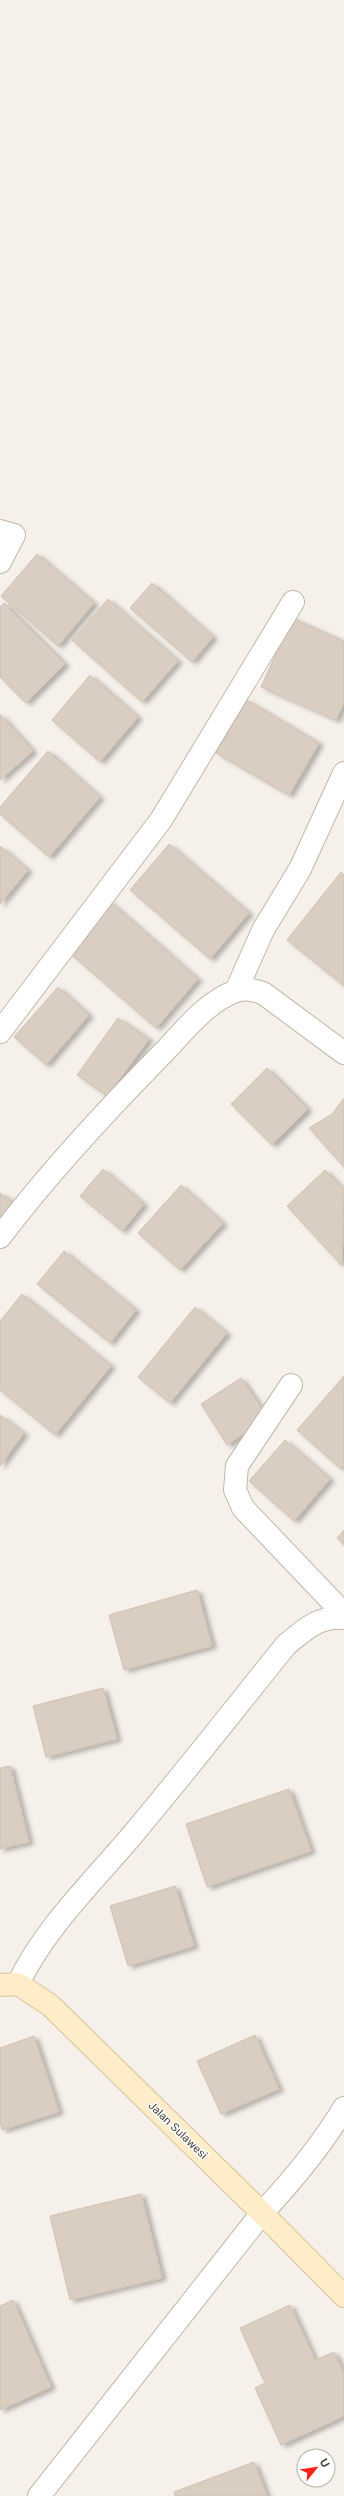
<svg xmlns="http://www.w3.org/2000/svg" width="344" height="2496" viewBox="0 0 344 2496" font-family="Inter,sans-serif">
<defs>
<filter id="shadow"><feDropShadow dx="4.5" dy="2.5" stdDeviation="2" flood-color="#0004"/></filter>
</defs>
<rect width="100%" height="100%" fill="#f5f0e9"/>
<g fill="#dacdc1" stroke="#d2c2b1" filter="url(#shadow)">
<polygon points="37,554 94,603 58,646 1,596"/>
<polygon points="152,583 213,637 192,662 130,608"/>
<polygon points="108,599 178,661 142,702 72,640"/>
<polygon points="4,603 65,664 26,703 0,677 0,607"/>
<polygon points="292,618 344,641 344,702 336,720 261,687"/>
<polygon points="90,675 138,717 100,762 52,720"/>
<polygon points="247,700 319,743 289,795 216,753"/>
<polygon points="0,714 33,751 0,780"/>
<polygon points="48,751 100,797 49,857 0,814 0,807"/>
<polygon points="169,844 249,913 210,959 130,890"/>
<polygon points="0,846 28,870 0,904"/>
<polygon points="341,872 344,875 344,986 287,940"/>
<polygon points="109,901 198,979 156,1028 66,950"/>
<polygon points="58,987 89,1015 46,1065 14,1037"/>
<polygon points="118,1018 149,1039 107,1096 77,1075"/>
<polygon points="267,1068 308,1109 272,1145 231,1104"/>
<polygon points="344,1098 344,1167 309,1128 332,1114"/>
<polygon points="103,1169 144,1204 122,1231 80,1196"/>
<polygon points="325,1170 344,1190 342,1266 287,1206"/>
<polygon points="181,1185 223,1223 180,1270 138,1233"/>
<polygon points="0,1193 17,1205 0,1227"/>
<polygon points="64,1251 136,1310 110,1343 37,1284"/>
<polygon points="22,1294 111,1366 55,1435 0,1390 0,1321"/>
<polygon points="195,1307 227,1333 170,1403 138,1377"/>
<polygon points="344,1376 344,1466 341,1469 297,1430"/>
<polygon points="241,1378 268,1418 227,1445 201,1404"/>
<polygon points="0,1415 24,1433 0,1466"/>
<polygon points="285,1440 330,1479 294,1521 249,1481"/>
<polygon points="344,1530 344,1545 337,1538"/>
<polygon points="197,1590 212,1646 124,1670 109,1615"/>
<polygon points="103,1688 117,1739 46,1757 33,1706"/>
<polygon points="10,1766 29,1842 0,1849 0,1768"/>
<polygon points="289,1789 311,1851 207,1887 186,1824"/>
<polygon points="175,1886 194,1946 128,1966 110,1906"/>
<polygon points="255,2035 279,2089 221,2114 197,2061"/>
<polygon points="34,2036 59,2112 2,2130 0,2122 0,2048"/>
<polygon points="141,2194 162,2278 70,2300 50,2216"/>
<polygon points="13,2300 51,2387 0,2410 0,2306"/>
<polygon points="290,2305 315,2360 334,2352 344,2373 344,2416 281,2445 255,2388 265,2383 240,2328"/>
<polygon points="254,2462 267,2496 175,2496 174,2492"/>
</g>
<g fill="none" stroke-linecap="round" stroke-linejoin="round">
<defs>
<g id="minor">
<polyline points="0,531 14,535 0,562"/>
<polyline points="236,991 263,930 300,869 344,773"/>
<polyline points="0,1032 161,820 293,602"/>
<path d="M0,1237C49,1172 106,1111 163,1053C184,1031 206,1002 236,991C246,988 253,990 263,993L344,1053"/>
<polyline points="291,1385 237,1466 235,1490 243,1508 344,1614"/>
<path d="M18,1984C45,1927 94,1881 134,1833C186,1771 236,1707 286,1645C305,1629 319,1616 344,1618"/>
<path d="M39,2496L262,2213C293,2180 321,2146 344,2108"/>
</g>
<polyline id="secondary" points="0,1985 18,1984 50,2005 262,2213 344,2296"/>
</defs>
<use href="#minor" stroke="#c1b7ab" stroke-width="24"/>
<use href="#secondary" stroke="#d9c299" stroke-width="24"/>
<use href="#minor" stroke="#fff" stroke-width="22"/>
<use href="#secondary" stroke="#ffecc9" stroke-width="22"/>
</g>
<g text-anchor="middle" stroke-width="3" stroke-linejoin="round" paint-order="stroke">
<g font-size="11" fill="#494037" stroke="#fff">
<text transform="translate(178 2130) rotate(44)" y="4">Jalan Sulawesi</text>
</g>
</g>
<g transform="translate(316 2468) rotate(60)"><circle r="19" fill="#ffffff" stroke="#b6b3af"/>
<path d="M0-3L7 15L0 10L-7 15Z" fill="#ff2116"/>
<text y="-6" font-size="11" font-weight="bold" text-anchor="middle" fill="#494037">U</text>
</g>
</svg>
